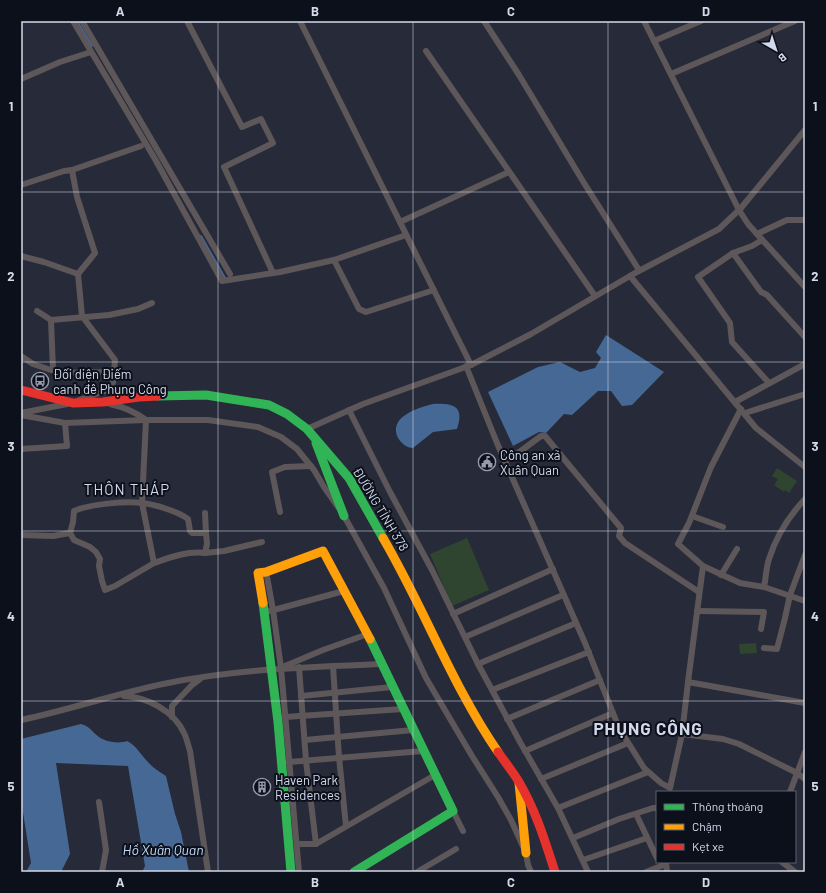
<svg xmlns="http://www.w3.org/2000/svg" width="826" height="893" viewBox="0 0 826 893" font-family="Barlow,sans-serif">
<rect width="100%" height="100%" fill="#272a38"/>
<g fill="#2f452f">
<polygon points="777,468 797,481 789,493 785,490 784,492 774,485 778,479 772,476"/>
<polygon points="467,538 489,590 452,606 430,554"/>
<polygon points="756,643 757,653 740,654 739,644"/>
</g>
<g fill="#466895">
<polygon points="606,335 664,372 632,405 622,406 611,391 598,391 572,415 564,414 546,433 539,432 513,446 488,392 538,367 560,362 580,372 595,368 601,358 596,352"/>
<path d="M433,404C453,403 465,406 457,429L433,432L413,448C407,448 401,443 398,438C388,417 417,408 433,404Z"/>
<path d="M81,724C90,726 92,732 99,737C106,742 119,744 127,741C137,746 140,754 148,762C153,768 160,772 166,776L175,814L181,832L189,872H142L145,866L128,766L56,763L70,854L61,872H26L31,863L21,800V739Z"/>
</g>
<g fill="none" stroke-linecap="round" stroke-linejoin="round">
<g stroke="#466895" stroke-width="2">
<polyline points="77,21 92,46"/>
<polyline points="201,236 225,278"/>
</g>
<g stroke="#5e5759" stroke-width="6">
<polyline points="73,21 155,159 222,281 280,272 334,260 406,235"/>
<polyline points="82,21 230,274"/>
<polyline points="187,21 242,127 261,119 273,143 224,167 273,273"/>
<polyline points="300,21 471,365"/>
<polyline points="484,21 519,75 584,183 639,270"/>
<polyline points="644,21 739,210 748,224 805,287"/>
<polyline points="654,41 701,21"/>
<polyline points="426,51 595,296"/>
<polyline points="671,74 795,21"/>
<polyline points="21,79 60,62 91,52"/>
<polyline points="21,185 64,171 72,170"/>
<polyline points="400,222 509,172"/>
<polyline points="757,234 787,220 805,220"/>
<polyline points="762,240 752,246 733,253 698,277 730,323 732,342 769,383"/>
<polyline points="733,253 761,292 767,295 805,337"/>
<polyline points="21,256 44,262 78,274"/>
<polyline points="334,260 359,309 366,312 434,290"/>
<polyline points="630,276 756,428 805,467"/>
<polyline points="37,311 51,320 109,315 138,309 152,303"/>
<polyline points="51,320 53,370"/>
<polyline points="21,356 33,364 60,373 114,372"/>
<polyline points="466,366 497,443 585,643 619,728 644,768 661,783 670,788 682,734 688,682"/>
<polyline points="79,400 105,391 113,383 115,360 82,316 78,274 95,253 77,197 72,170 141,146"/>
<polyline points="735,402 805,364"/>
<path d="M110,404C124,407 134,411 146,420L142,503L154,563C171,557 187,551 205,553"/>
<polyline points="741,409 711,467 689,523 678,544 703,566 740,583 764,587"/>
<polyline points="349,410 390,492 432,570 478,664 520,742 558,808 588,872"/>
<polyline points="21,413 67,404"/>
<polyline points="745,413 805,394"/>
<polyline points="21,415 65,423 146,420 208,420 258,427 281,437 297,449 314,470 324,487 338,507"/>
<polyline points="307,429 363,404 471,365 531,334 635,273 719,229 741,208 805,130"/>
<polyline points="21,449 67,446 65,423"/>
<polyline points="503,458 514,456 541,436 545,436 621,528 619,536 625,543 699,592"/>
<path d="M805,499C789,516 776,537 769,559C766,568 766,578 764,587L805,601"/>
<polyline points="280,512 272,472 285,467 311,466"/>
<polyline points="205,513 206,533"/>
<polyline points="343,514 384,588 426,678 472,756 498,797 511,820 526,853 528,865 531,872"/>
<polyline points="692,516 723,527"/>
<polyline points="70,533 74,540 90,547 96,552 100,559 99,566 102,581 105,590 115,586 154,563"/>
<path d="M21,535L53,536L70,533L73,522L74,511C89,504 125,501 142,503C154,504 179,512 188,519L190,531L192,533H206L207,544L205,553L224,551L262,542"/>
<polyline points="703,566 688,682 805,703"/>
<polyline points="266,571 273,610 281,668 299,872"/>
<polyline points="721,575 737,549"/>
<polyline points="270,611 344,591"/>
<polyline points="697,611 764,612 761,629"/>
<polyline points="453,614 553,569"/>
<polyline points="465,637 563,595"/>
<polyline points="764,648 777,649 785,618 790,595 805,555"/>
<polyline points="478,664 576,623"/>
<polyline points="285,666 323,650 368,634"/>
<polyline points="333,666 339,757 346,826"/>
<polyline points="299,667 306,761 316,844"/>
<polyline points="492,690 589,652"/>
<path d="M124,696C147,697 174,711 184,733C187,739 188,745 190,751L208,872"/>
<polyline points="301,696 392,687"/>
<polyline points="172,717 172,706 192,685 200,679"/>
<polyline points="285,717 403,709"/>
<polyline points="507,719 600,680"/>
<path d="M21,720C69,710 115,694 163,684C235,669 308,667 381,664"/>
<polyline points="682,734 723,739 739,744 797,773 805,779"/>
<polyline points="305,740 413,730"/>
<polyline points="525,751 613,713"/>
<polyline points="289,762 423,751"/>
<polyline points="541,779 628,743"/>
<polyline points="790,792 805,752"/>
<polyline points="99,802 106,850 102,872"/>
<polyline points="558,808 648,772"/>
<polyline points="453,811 463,831"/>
<polyline points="636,814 657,858"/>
<polyline points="573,838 619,819 653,808 657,808"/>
<polyline points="297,844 316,844 435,775"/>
<polyline points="583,860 647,838"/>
<polyline points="666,862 667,872"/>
<polyline points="782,862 795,872"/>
<polyline points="417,872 456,849"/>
<polyline points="646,872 666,864"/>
</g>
<g stroke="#30b455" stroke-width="9">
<polyline points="158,396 206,395 269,405 287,414 307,429 349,478 383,538"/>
<polyline points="316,443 344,516"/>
<polyline points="263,603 278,722 291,872"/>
<polyline points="354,872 453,811 370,639"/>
</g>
<g stroke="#ff9f0a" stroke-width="9">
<path d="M383,538C424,608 452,685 498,752"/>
<polyline points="263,603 258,573 266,572 323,551 370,639"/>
<polyline points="519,783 526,853"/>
</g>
<g stroke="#e5322d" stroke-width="9">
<polyline points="21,390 73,403 103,402 139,397 158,396"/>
<path d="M498,752C505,762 513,772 519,782C536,811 545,841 555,872"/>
</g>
</g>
<path fill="none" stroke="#d3d9ea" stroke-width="1" stroke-opacity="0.55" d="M218,21V872M413,21V872M608,21V872M21,192H805M21,362H805M21,531H805M21,701H805"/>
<defs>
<symbol id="bus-ring" viewBox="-11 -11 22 22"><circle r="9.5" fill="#0c101b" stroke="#979cac" stroke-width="1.5"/><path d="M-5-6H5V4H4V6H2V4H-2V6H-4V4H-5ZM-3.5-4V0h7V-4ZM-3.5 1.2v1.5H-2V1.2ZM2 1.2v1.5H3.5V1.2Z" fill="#979cac"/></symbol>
<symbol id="civic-ring" viewBox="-11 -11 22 22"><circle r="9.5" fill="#0c101b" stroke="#979cac" stroke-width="1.5"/><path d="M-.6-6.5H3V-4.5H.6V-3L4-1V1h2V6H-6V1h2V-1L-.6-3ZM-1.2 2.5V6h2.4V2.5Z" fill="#979cac"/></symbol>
<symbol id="building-ring" viewBox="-11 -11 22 22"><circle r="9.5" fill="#0c101b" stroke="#979cac" stroke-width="1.5"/><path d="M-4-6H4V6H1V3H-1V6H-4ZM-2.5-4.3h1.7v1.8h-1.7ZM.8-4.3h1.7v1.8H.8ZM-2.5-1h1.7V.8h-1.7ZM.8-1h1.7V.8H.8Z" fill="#979cac"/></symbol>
</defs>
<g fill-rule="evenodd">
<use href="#bus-ring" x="30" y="371" width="20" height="20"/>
<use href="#civic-ring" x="477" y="452" width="20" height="20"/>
<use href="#building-ring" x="252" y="777" width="20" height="20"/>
</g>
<g text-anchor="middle" stroke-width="4" stroke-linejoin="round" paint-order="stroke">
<g font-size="13" fill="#d3d9ea" stroke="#0c101b" text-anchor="start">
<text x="53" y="379">Đối diện Điếm<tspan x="53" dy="15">canh đê Phụng Công</tspan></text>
<text x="500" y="460">Công an xã<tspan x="500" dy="15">Xuân Quan</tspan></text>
<text x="275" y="785">Haven Park<tspan x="275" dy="15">Residences</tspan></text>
</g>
<g font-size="13" fill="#d3d9ea" stroke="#0c101b">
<text transform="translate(381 509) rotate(59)" y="5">ĐƯỜNG TỈNH 378</text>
</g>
<g font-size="14" font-style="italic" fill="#c3d9f6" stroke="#0c101b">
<text x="163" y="855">Hồ Xuân Quan</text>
</g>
<g font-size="15" letter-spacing="1" fill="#d3d9ea" stroke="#0c101b">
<text x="127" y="495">THÔN THÁP</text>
</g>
<g font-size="17" font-weight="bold" letter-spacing="1" fill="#d3d9ea" stroke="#0c101b">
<text x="648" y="735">PHỤNG CÔNG</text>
</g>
</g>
<rect width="826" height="893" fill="none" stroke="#0c101b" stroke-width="44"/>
<rect x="656" y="791" width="140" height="72" fill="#0c101b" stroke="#5c606e"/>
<rect x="664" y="804" width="20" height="6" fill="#30b455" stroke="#5c606e"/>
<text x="692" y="811" font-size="12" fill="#d3d9ea">Thông thoáng</text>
<rect x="664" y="824" width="20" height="6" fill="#ff9f0a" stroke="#5c606e"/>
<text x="692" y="831" font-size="12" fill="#d3d9ea">Chậm</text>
<rect x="664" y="844" width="20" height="6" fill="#e5322d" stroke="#5c606e"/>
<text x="692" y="851" font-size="12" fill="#d3d9ea">Kẹt xe</text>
<g transform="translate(776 50) rotate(141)" stroke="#0c101b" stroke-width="3" paint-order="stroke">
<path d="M0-3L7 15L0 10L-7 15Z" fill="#d3d9ea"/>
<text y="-6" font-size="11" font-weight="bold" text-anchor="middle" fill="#d3d9ea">B</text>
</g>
<rect x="22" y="22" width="782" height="849" fill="none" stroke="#d3d9ea" stroke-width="1.5"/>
<g font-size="13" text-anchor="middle" font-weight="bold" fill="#d3d9ea">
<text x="120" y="16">A</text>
<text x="315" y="16">B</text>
<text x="511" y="16">C</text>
<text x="706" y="16">D</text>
<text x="11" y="111">1</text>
<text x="815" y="111">1</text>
<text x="11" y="281">2</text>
<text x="815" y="281">2</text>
<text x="11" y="451">3</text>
<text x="815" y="451">3</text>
<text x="11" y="621">4</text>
<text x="815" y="621">4</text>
<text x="11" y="791">5</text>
<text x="815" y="791">5</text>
<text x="120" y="887">A</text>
<text x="315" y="887">B</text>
<text x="511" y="887">C</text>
<text x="706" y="887">D</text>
</g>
</svg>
